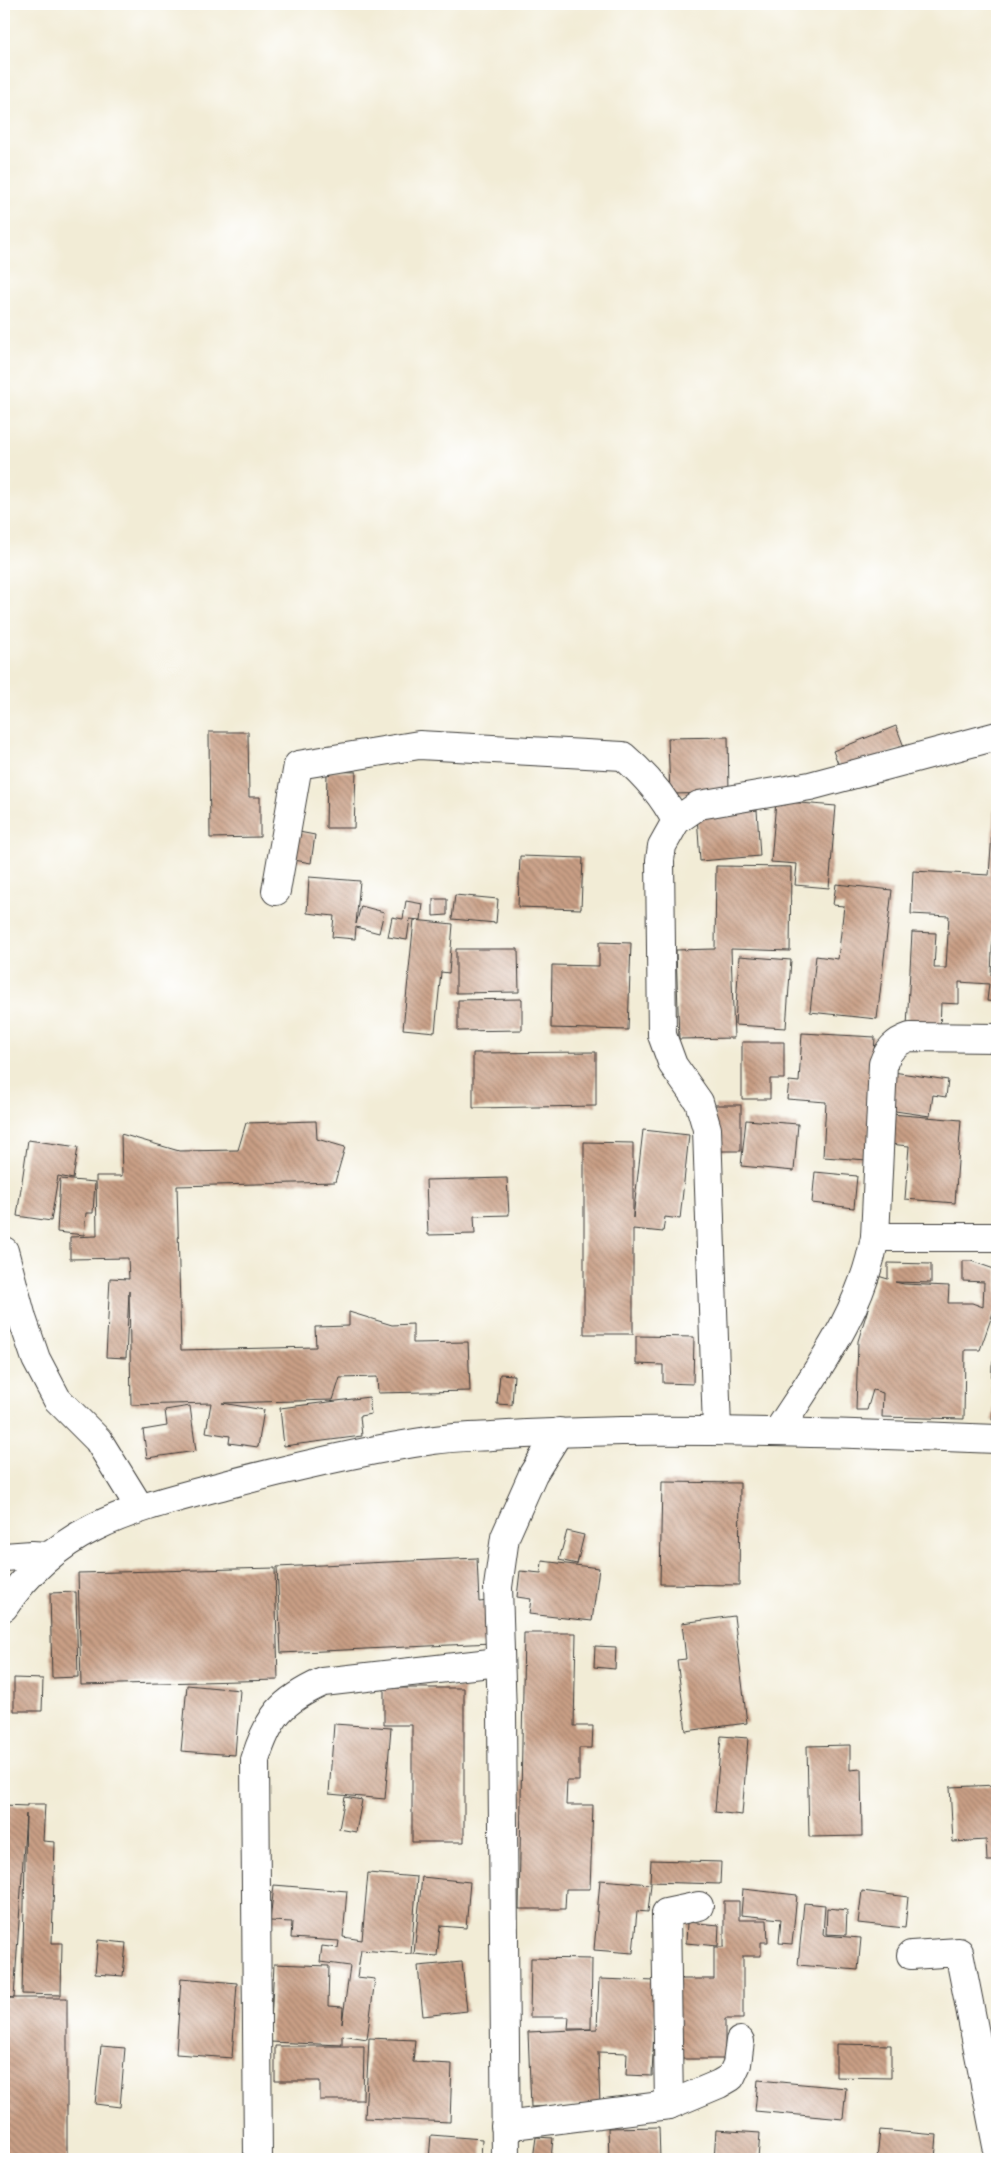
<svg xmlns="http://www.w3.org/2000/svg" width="1001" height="2163" viewBox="0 0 1001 2163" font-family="'Comic Neue',sans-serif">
<defs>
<pattern id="building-back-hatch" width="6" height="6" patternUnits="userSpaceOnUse" patternTransform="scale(1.25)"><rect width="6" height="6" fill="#c99f85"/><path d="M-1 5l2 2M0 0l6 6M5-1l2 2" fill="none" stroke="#a2816c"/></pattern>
</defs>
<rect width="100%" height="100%" fill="#fff"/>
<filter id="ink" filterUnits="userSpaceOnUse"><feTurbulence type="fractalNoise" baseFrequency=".02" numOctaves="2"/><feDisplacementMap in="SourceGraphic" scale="10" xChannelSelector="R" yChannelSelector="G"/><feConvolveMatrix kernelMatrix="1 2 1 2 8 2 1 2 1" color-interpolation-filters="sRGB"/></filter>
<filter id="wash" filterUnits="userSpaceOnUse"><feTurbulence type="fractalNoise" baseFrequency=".0096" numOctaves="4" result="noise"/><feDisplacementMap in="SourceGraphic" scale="20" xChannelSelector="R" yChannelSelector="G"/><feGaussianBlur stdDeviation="1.12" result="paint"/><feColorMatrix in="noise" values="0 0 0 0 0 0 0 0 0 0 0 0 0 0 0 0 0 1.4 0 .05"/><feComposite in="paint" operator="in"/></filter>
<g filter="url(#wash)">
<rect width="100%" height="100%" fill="#f2ecd6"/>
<g id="blocks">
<g fill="url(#building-back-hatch)">
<polygon points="896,726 904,747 842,773 833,751"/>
<polygon points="209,732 248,732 249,797 260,797 260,837 210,838"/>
<polygon points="728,737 729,793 670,794 668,738"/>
<polygon points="327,771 356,772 354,828 326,828"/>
<polygon points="776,801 836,806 829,888 795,885 797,864 771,862"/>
<polygon points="994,807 997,808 997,880 995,880 991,975 997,976 997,1002 987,1001 989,984 959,982 959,1004 941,1003 940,1029 907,1027 912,932 936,933 934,968 946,968 949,916 911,914 913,871 989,875"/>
<polygon points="757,810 760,856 700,861 697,815"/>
<polygon points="299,832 315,835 311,863 294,860"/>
<polygon points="520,856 583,858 581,909 518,907"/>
<polygon points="716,866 791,867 790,951 731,949 734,1038 679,1039 676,950 715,949"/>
<polygon points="309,877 360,881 356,924 361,906 384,912 379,933 356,927 355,939 332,937 334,916 307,913"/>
<polygon points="836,884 892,890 877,1019 810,1012 816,956 838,959 844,906 833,905"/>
<polygon points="455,895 498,899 496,923 452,919"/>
<polygon points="433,899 447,899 447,915 433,916"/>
<polygon points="406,901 423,904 421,920 410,919 407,940 388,937 392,917 403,919"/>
<polygon points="414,920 453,924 449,973 441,972 435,1032 403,1029"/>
<polygon points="599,942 631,943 628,1030 551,1028 552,965 599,966"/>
<polygon points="456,949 518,949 519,992 456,993"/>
<polygon points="739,956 791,960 786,1028 735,1025"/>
<polygon points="522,999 522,1030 458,1031 458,1000"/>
<polygon points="802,1033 875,1037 868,1160 823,1157 826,1102 787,1099 789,1081 799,1082"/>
<polygon points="742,1042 784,1042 784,1079 770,1079 770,1099 742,1099"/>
<polygon points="596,1052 596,1106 473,1108 473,1053"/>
<polygon points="893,1072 948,1080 946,1097 933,1095 930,1116 888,1110"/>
<rect x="715" y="1105" width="26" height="46"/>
<polygon points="891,1114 961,1120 955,1203 905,1199 909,1146 889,1144"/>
<polygon points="746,1120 798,1124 794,1171 741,1166"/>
<polygon points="316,1121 317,1139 345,1147 335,1182 177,1186 181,1350 316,1347 315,1327 349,1326 349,1312 392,1325 413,1324 413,1343 468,1342 470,1391 378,1393 377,1377 340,1378 333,1400 222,1403 264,1410 258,1447 229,1443 230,1436 206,1432 211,1403 131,1405 129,1291 126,1358 106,1357 110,1278 129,1279 128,1258 70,1259 70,1237 97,1236 96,1176 122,1176 121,1134 179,1151 238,1150 246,1123"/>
<polygon points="643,1130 689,1135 680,1219 665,1217 663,1232 633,1229 633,1334 584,1334 584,1142 633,1143 633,1218"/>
<polygon points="28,1140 78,1147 73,1179 58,1176 51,1221 17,1216"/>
<polygon points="815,1172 857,1176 854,1208 812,1203"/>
<polygon points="507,1178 509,1215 474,1216 475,1234 428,1235 426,1180"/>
<polygon points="60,1179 95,1182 93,1213 86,1213 84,1235 57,1232"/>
<polygon points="963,1261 971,1261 997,1270 997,1314 993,1313 980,1350 965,1350 964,1419 882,1417 883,1393 873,1390 867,1410 856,1410 858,1341 878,1276 888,1279 888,1263 931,1264 931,1283 895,1282 904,1284 949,1286 948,1303 972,1303 983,1307 984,1282 963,1281"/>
<polygon points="636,1336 694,1337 693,1384 663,1383 663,1365 636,1364"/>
<polygon points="997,1350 997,1421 992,1420 996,1394 991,1393 992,1365"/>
<polygon points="500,1374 514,1375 512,1405 497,1404"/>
<polygon points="369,1397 371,1414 360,1416 362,1436 284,1446 280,1408"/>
<polygon points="190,1406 196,1451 147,1458 143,1430 167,1426 165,1410"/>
<polygon points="662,1482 740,1483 739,1585 660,1584"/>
<polygon points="567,1531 584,1535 577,1564 559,1560"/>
<polygon points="477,1558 479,1602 490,1601 492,1643 281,1653 277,1567"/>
<polygon points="542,1561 599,1568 592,1621 529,1614 531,1599 517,1597 520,1571 541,1573"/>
<polygon points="275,1568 278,1680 81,1685 78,1573"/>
<polygon points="76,1592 78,1677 52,1678 50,1593"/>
<polygon points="734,1616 747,1723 686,1731 677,1660 686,1659 682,1623"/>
<polygon points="524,1633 576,1633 574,1726 593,1726 592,1748 579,1748 579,1781 567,1781 566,1805 593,1805 590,1889 566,1889 565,1909 519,1909"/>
<polygon points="595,1646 616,1647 615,1669 594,1667"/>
<polygon points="14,1678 43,1679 42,1711 14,1711"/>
<polygon points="187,1685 240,1690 235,1755 181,1751"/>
<polygon points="384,1688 464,1688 464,1842 412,1842 412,1725 384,1725"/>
<polygon points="334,1724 391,1728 385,1799 329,1794"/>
<polygon points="721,1736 748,1738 742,1815 715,1812"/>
<polygon points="850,1745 850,1770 861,1769 862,1836 809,1837 807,1746"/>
<polygon points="997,1785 997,1861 987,1861 986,1840 953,1842 950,1787"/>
<polygon points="345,1797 362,1800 356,1832 339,1829"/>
<polygon points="27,1804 45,1804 43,1841 55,1842 52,1943 62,1943 61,1995 22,1994 26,1814 14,1998 4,1997 4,1805 27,1806"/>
<polygon points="651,1860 721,1862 720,1884 650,1882"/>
<polygon points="368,1873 417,1877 411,1954 361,1950 357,1977 375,1979 367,2039 342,2035 342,2045 270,2042 274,1964 329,1966 328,2006 343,2007 342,2024 350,1966 320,1962 322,1946 338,1948 339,1941 291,1938 292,1922 270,1921 274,1885 347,1891 343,1937 362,1940"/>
<polygon points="422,1877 470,1882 466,1928 440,1926 437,1956 414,1954"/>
<polygon points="600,1880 651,1884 648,1912 637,1911 633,1953 594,1950"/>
<polygon points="743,1889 797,1895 792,1944 779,1943 781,1919 741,1915"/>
<polygon points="862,1891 908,1897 905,1928 858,1923"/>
<polygon points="724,1901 739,1901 739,1920 767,1920 768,1942 761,1942 761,1956 743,1956 743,2019 725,2019 725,2059 675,2059 674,1979 714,1979 714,1947 724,1947"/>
<polygon points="804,1903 825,1905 823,1935 861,1938 858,1970 798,1965"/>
<polygon points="827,1908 847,1910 846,1935 826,1934"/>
<polygon points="687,1922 719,1925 718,1946 686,1943"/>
<polygon points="98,1940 126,1943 123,1976 95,1974"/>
<polygon points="531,1958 592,1959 591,2029 568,2029 569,2017 530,2017"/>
<polygon points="462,1962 467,2011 423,2016 418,1966"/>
<polygon points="181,1978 237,1983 232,2058 176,2054"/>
<polygon points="599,1979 656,1981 652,2076 626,2075 627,2053 598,2052 600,2104 531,2107 528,2032 597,2029"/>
<rect x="4" y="1998" width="63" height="161"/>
<polygon points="369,2038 415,2040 413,2062 452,2064 450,2122 365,2118"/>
<polygon points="836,2044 891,2045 891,2078 836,2077"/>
<polygon points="101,2046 125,2048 120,2107 95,2104"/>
<polygon points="275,2046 364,2046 363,2100 320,2100 320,2081 275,2081"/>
<polygon points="758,2080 846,2088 843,2119 755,2111"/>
<polygon points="659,2127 660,2159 609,2159 608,2128"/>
<polygon points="716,2130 760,2133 758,2159 714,2159"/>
<polygon points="880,2130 937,2135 935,2159 877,2159"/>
<polygon points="431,2135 482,2139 481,2159 429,2159"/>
<polygon points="536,2137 553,2138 551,2159 533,2159"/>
</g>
</g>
</g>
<g filter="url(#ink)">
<use href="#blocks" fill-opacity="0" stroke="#3c3b38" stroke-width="1"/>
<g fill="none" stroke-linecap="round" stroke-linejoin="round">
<defs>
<g id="minor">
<path d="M276,891L298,765L419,745L623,756C645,775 663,795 676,821"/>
<polyline points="875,1237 997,1237"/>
<polyline points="4,1251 22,1318 36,1359 57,1399 98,1440 140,1508"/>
<polyline points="717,1430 707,1129 699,1102 673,1065 662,1035 660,860 662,846 676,821 699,805 810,786 997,736"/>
<path d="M778,1431C818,1369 862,1311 875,1237L883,1064C888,1050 895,1042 910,1037L997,1038"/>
<polyline points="4,1557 32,1555 48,1556"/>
<path d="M4,1607C59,1524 135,1509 225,1485C294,1467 364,1450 434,1440C453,1437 473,1437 492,1436C535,1433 578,1432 622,1431C747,1430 872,1434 997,1439"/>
<polyline points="911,1955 959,1952 997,2146"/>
<polyline points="669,2105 666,1913 699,1906"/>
<polyline points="505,2126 669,2105 719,2084 731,2077 737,2064 740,2041"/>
<path d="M258,2159L255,1760C269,1716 281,1701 323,1682L499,1662"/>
<polyline points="506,2159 502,1715 498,1587 505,1537 533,1474 559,1432"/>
</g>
</defs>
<use href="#minor" stroke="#3c3b38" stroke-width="30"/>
<use href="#minor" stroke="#fff" stroke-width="28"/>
</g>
</g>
<rect width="1001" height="2163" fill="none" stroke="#fff" stroke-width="20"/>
</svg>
